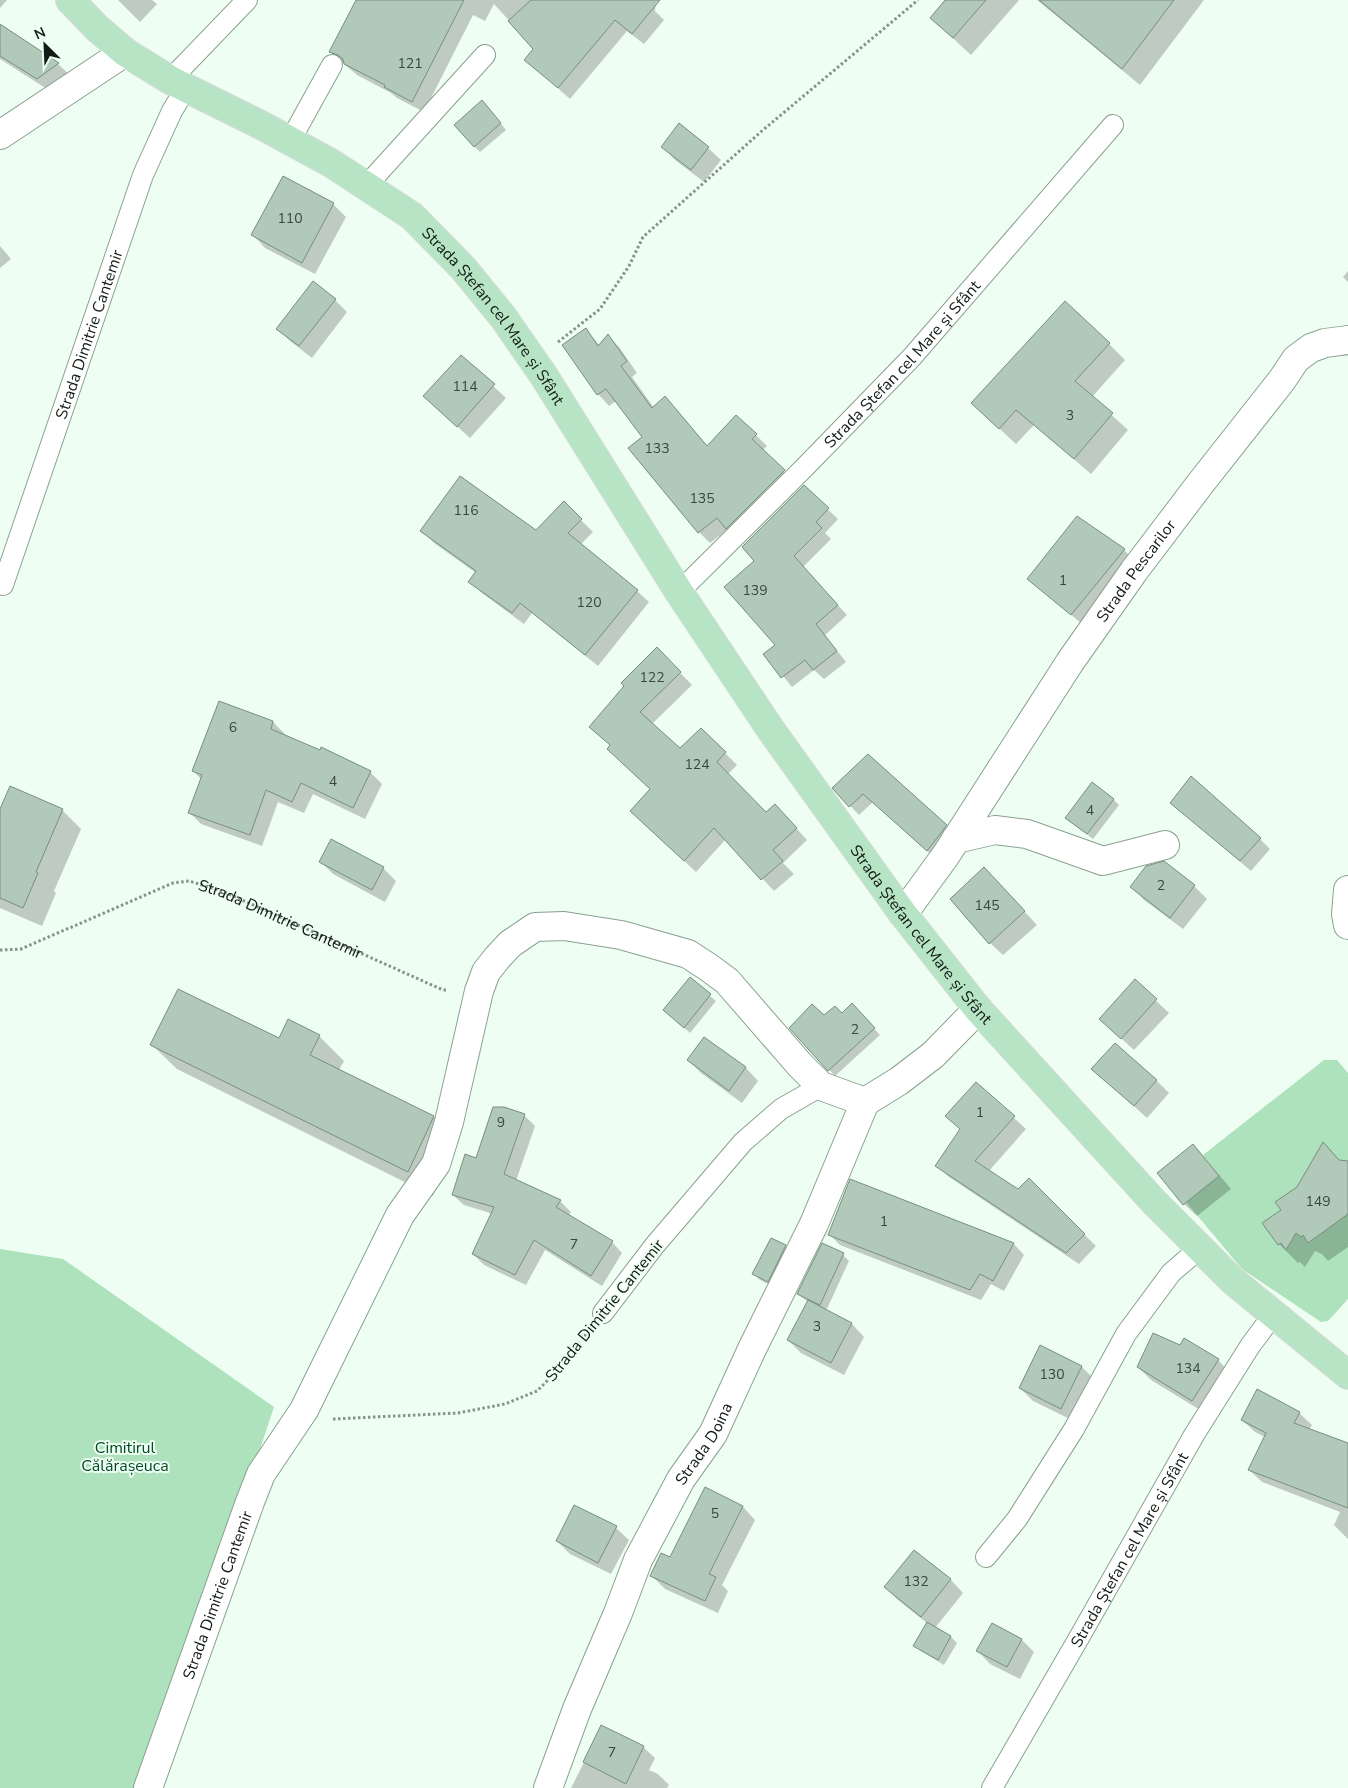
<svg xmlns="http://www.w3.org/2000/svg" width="1348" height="1788" viewBox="0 0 1348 1788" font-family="'Nunito Sans',sans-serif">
<rect width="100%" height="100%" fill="#effef3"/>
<g fill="#ade2bc">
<polygon points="1324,1060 1337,1060 1348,1073 1348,1299 1328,1321 1321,1322 1242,1269 1186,1202 1219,1175 1203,1155"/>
<polygon points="0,1249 63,1259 274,1407 259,1452 138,1788 0,1788"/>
</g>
<g fill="#0003">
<polygon points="0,0 7,0 0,8"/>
<polygon points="118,0 152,0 157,4 140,22"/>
<polygon points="375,0 656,0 655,11 664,20 644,44 627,31 570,99 526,60 535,49 494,4 485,21 473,15 424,112 397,98 391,93 357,75 330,52"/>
<polygon points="947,0 1019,0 971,55 931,18"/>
<polygon points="1037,0 1204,0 1140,85"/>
<polygon points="0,26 58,64 71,76 50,91 0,59"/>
<polygon points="488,108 506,130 480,152 474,146"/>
<polygon points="663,147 708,148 721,160 704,182 675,160"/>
<polygon points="333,204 346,217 315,274 265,248 253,235"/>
<polygon points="0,246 11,259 0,268"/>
<polygon points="1348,271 1348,282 1343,277"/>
<polygon points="335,300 347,312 312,358 290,341 278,329"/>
<polygon points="586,330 600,346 608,336 619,347 637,373 632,377 654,408 676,409 708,447 756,435 767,446 762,451 795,482 738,539 728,529 710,543 699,532 644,437 616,401 609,406 598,394 563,346"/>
<polygon points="1109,344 1125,360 1092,397 1128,430 1091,474 1034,425 1016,444 989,419"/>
<polygon points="461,356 506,398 470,438 438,409"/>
<polygon points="804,487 838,519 825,533 831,539 803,567 847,615 825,635 846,662 824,679 814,670 792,687 765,654 777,645 756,561"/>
<polygon points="564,503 593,532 580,545 637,591 649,602 598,666 532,613 524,624 482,593 470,581 476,573 434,543 422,531 536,532"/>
<polygon points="1124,550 1134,560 1082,624 1028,579"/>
<polygon points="657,649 692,685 652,724 680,750 701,729 737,765 728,774 766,813 786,817 807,840 783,863 794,874 774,891 726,839 696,872 643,823 651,789 611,746 591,727"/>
<polygon points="220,702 273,722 285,734 284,736 320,752 322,748 370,772 382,784 365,819 313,794 304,813 278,802 262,846 201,824 189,812 201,779 193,771"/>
<polygon points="868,756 955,835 936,859 873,802 859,815 833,788"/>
<polygon points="1113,799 1119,805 1093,839 1066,818"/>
<polygon points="1171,803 1260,839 1270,849 1251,871"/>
<polygon points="62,810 81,829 54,891 56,893 42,926 0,908 0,812"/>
<polygon points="321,862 383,868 396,881 385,902 333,874"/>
<polygon points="1163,863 1194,886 1207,899 1183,929 1144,900 1132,887"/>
<polygon points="997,882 1037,925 1003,955 990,943"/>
<polygon points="690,979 716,1001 690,1033 664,1010"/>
<polygon points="1135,981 1169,1013 1134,1050 1113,1031"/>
<polygon points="852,1005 880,1035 835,1076 790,1028 824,1017 842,1014"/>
<polygon points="289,1021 319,1036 344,1061 339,1070 434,1117 458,1142 433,1196 177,1069 152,1045 279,1040"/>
<polygon points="704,1038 746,1068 758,1081 742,1103 701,1073 688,1060"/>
<polygon points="1093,1069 1156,1080 1169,1093 1147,1118"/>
<polygon points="976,1083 1026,1129 989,1171 1018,1190 1029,1180 1096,1246 1079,1264 949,1177 937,1165 961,1130 947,1116"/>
<polygon points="524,1115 535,1126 516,1181 560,1201 571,1212 568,1216 612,1242 622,1253 602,1286 545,1250 526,1285 484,1265 473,1254 493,1214 464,1205 453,1195 477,1159"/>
<polygon points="1323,1144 1341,1162 1348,1162 1348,1247 1328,1261 1322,1254 1315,1251 1305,1267 1300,1262 1298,1263 1279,1244 1282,1210 1298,1188"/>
<polygon points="1193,1145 1205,1158 1231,1189 1197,1216 1184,1204"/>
<polygon points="850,1181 1014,1244 1024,1255 1004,1291 991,1284 981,1300 840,1245 829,1234"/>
<polygon points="786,1246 792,1252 774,1287 760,1280 754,1274"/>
<polygon points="843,1255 849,1261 826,1311 852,1324 864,1337 844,1375 801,1353 788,1340 808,1302 798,1294"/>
<polygon points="1180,1347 1218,1360 1230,1373 1205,1413 1151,1380 1138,1367"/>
<polygon points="1082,1367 1094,1379 1074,1421 1033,1401 1020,1388"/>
<polygon points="1299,1413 1312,1425 1309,1430 1348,1472 1348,1539 1334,1525 1340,1512 1262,1482 1249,1470 1265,1437 1255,1432 1242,1420"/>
<polygon points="706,1489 743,1507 755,1520 722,1585 728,1591 718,1613 665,1589 652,1576 670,1558"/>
<polygon points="616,1528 629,1540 611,1574 570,1554 557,1541"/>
<polygon points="914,1551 951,1580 963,1593 935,1628 951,1637 957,1643 944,1665 921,1651 915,1645 928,1624 898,1600 885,1587"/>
<polygon points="1022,1640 1034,1652 1020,1679 990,1664 978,1651"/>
<polygon points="602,1727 643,1747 655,1758 649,1770 658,1774 669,1785 667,1788 571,1788"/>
</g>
<g fill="#b1c9b8" stroke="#788f7e">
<polygon points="356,0 464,0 412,102 384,87 385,85 344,64 343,59 338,55 329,52"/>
<polygon points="531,0 660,0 632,34 615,20 558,88 524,60 533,49 508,21"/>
<polygon points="945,0 986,0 953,38 930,18"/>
<polygon points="1039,0 1174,0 1122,69"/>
<polygon points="0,24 59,63 37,79 0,56"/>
<polygon points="482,100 501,123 474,147 454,125"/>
<polygon points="679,123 709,147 691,170 661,147"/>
<polygon points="283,176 334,203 302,263 251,235"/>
<polygon points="313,281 336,299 299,346 276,329"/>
<polygon points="1065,301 1110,343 1075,381 1113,413 1074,459 1016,410 999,429 971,403"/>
<polygon points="586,328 598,346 608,334 627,361 621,366 652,408 665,396 707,446 736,415 757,434 752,439 785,470 726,529 717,518 698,533 628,448 642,437 606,389 597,395 562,345"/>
<polygon points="461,355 495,384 457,427 423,396"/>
<polygon points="460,476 536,530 564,501 582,519 568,533 638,590 585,655 520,603 512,613 468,582 476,571 420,531"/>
<polygon points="804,485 829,508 816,522 822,528 794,556 838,605 816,624 837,651 813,670 805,660 781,678 763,654 775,645 724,587 754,561 742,547"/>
<polygon points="1077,516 1125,549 1071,615 1027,579"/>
<polygon points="657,647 681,672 640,712 680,748 701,728 726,752 717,762 766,812 775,804 797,828 773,850 783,861 761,880 714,828 684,861 630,811 650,789 607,749 610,745 589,727 624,686 621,683"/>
<polygon points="219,701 273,721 271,729 320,750 321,747 371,771 353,808 301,783 292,802 266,790 250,835 188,813 202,775 192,771"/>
<polygon points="868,754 947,825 927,851 863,794 849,807 832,788"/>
<polygon points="1191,776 1261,838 1240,861 1170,803"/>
<polygon points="1092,782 1114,799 1087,834 1065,818"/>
<polygon points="10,786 63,809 36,872 38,873 23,908 0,898 0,809"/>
<polygon points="331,839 384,867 372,890 319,862"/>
<polygon points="1164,861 1195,885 1170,918 1130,887 1146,866"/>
<polygon points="984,867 1025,911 989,944 950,899"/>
<polygon points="690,977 711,994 684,1028 663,1010"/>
<polygon points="1135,979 1157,999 1121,1039 1099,1019"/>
<polygon points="178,989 279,1038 288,1019 320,1035 310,1055 434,1116 408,1172 150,1045"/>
<polygon points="852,1003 875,1028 828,1071 789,1028 812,1004 824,1015 835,1006 842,1013"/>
<polygon points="704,1037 746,1067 729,1091 687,1060"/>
<polygon points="1115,1043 1157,1080 1134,1106 1091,1069"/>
<polygon points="976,1082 1015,1116 975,1161 1018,1189 1029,1178 1085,1234 1066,1253 935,1166 960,1129 945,1116"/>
<polygon points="493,1107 504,1107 525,1114 504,1174 561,1200 556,1207 613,1241 591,1276 534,1240 515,1275 472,1254 494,1207 452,1195 465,1154 476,1158"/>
<polygon points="1323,1142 1339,1160 1348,1161 1348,1214 1308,1243 1303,1235 1301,1237 1296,1233 1286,1250 1281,1243 1278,1245 1262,1223 1281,1210 1275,1202 1297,1187"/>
<polygon points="1193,1144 1219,1176 1183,1205 1157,1173"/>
<polygon points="850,1179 1014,1243 993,1281 980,1274 970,1290 828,1235"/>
<polygon points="771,1238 786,1245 768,1282 752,1274"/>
<polygon points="822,1243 844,1253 820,1305 797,1294"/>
<polygon points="808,1300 852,1323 831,1363 787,1340"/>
<polygon points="1153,1333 1180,1345 1184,1338 1219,1359 1192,1401 1137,1367"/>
<polygon points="1040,1345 1082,1366 1061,1409 1019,1388"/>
<polygon points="1257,1389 1300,1412 1294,1423 1348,1443 1348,1508 1248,1470 1266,1433 1241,1420"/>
<polygon points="705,1487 743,1506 709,1574 716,1577 705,1601 650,1576 661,1553 670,1557"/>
<polygon points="574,1505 617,1526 598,1563 556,1541"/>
<polygon points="914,1550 951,1579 921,1617 884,1587"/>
<polygon points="927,1622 951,1636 938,1660 913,1646"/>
<polygon points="992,1623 1022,1639 1007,1667 976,1651"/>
<polygon points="601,1725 644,1746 626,1784 583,1762"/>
</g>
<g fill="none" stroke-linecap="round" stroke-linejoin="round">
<defs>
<g id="service">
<polyline points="170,80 247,0"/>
<polyline points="290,141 332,65"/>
<polyline points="366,186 485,55"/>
<path id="s2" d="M3,585L143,175L172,111L186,88"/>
<path id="s3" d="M679,592L804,468L912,357L1113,125"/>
<polyline points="603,1313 655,1245 743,1142 781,1109 821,1086"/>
<polyline points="986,1557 1017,1519 1074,1429 1126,1334 1171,1273 1200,1248"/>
<path id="s4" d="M992,1788L1080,1636L1194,1435L1250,1346L1273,1315"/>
</g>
<g id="minor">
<polyline points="0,135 125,52"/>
<polyline points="956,839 995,830 1027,834 1103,861 1165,845"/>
<polyline points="1348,890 1346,914 1348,925"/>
<path id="s5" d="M903,914L946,855L1070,662L1134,571L1200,484L1282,380L1296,359L1311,348L1325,343L1348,340"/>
<polyline points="865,1102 899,1081 933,1055 978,1009"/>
<path id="s6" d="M148,1788L250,1502L261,1474L304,1410L400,1215L436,1164L449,1122L479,991L486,972L497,958L510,944L535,927L564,926L621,935L688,954L708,967L727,981L800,1065L821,1086L865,1102"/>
<path id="s7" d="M548,1788L577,1709L618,1613L638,1560L681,1479L713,1434L752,1349L814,1224L865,1102"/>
</g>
<g id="primary">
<path id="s8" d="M70,0L97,28L125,52L170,80L261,125L331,163L412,216L463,268L503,317L544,376L679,592L771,730L903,914L978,1009L1154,1202L1233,1281L1348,1375"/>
</g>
</defs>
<use href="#service" stroke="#8aa190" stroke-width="22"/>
<use href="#minor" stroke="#8aa190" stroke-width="30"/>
<use href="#primary" stroke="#d9dbda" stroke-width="30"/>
<g stroke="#86938a" stroke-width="3" stroke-dasharray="2.5 2.5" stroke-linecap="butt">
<polyline points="558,342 600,309 629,266 643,237 763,130 918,0"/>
<path id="s1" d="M0,950L21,949L173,883L189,881L222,891L443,990H447"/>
<polyline points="333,1419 458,1413 505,1404 537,1391 559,1369 587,1333"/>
</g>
<use href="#service" stroke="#fff" stroke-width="20"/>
<use href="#minor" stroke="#fff" stroke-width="28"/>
<use href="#primary" stroke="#b6e4c5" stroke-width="28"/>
</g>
<g text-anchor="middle" stroke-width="4" stroke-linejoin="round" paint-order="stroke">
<g font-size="14" fill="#3a463e">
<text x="410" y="68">121</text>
<text x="290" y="223">110</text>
<text x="465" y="391">114</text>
<text x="1070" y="420">3</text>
<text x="657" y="453">133</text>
<text x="702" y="503">135</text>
<text x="466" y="515">116</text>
<text x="1063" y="585">1</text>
<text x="755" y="595">139</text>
<text x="589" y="607">120</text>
<text x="652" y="682">122</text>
<text x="233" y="732">6</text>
<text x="697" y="769">124</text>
<text x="333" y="786">4</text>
<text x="1090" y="815">4</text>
<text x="1161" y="890">2</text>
<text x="987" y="910">145</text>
<text x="855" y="1034">2</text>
<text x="980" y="1117">1</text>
<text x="501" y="1127">9</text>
<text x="1318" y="1206">149</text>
<text x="884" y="1226">1</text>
<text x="574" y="1249">7</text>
<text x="817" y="1331">3</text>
<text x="1188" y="1373">134</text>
<text x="1052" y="1379">130</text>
<text x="715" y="1518">5</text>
<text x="916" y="1586">132</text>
<text x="612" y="1757">7</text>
</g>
<g font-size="16" fill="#121b15" stroke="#effef3">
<text dy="6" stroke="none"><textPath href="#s8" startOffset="536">Strada Ștefan cel Mare și Sfânt</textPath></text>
<text dy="6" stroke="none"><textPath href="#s2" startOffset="265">Strada Dimitrie Cantemir</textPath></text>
<text dy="6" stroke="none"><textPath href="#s3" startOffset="319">Strada Ștefan cel Mare și Sfânt</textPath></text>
<text dy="6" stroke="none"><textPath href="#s5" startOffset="415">Strada Pescarilor</textPath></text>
<text dy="6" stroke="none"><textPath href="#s1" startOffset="302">Strada Dimitrie Cantemir</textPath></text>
<text dy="6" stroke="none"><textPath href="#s8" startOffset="1289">Strada Ștefan cel Mare și Sfânt</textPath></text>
<text transform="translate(604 1310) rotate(-51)" y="6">Strada Dimitrie Cantemir</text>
<text dy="6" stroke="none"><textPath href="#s7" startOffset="379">Strada Doina</textPath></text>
<text dy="6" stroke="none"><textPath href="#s4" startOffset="275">Strada Ștefan cel Mare și Sfânt</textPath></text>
<text dy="6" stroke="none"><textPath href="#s6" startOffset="205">Strada Dimitrie Cantemir</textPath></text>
</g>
<g font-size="16" fill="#004c26" stroke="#effef3">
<text x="125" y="1453">Cimitirul<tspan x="125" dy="18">Călărașeuca</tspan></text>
</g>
</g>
<g transform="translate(45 45) rotate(336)" stroke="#effef3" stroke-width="4" paint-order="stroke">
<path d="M0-4L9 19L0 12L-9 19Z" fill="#121b15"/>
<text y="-8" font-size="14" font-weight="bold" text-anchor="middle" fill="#121b15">N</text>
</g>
</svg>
